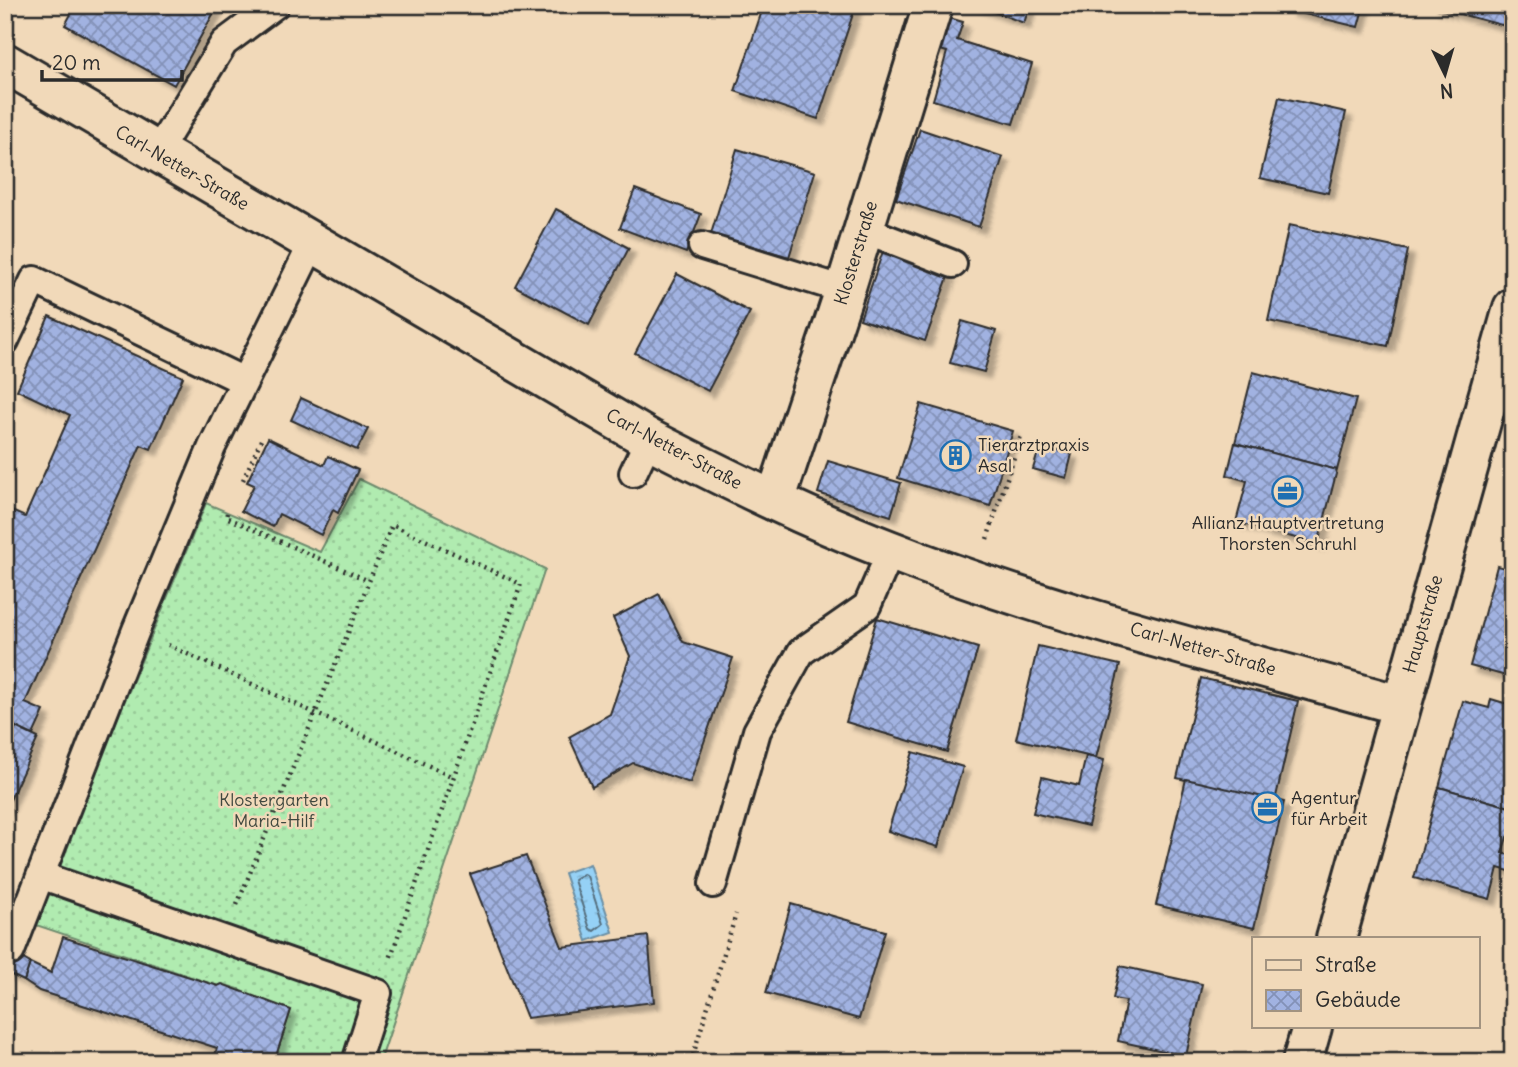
<svg xmlns="http://www.w3.org/2000/svg" width="1518" height="1067" viewBox="0 0 1518 1067" font-family="Delius,sans-serif">
<defs>
<pattern id="garden-dots" width="8" height="8" patternUnits="userSpaceOnUse" patternTransform="scale(1.75)"><rect width="8" height="8" fill="#b0ebb0"/><path d="M2 2h.1M6 6h.1" fill="none" stroke="#98ca98" stroke-width="1.8" stroke-linecap="round"/></pattern>
<pattern id="water-ripples" width="26" height="14" patternUnits="userSpaceOnUse" patternTransform="scale(1.75)"><rect width="26" height="14" fill="#95d1f6"/><path d="M2 4q2-2 4 0t4 0M15 11q2-2 4 0t4 0" fill="none" stroke="#81b4d3"/></pattern>
<pattern id="building-cross-hatch" width="8" height="8" patternUnits="userSpaceOnUse" patternTransform="scale(1.75)"><rect width="8" height="8" fill="#a1b2e1"/><path d="M0 0l8 8M0 8l8-8" fill="none" stroke="#8391b7"/></pattern>
<filter id="shadow"><feDropShadow dx="6" dy="6" stdDeviation="2" flood-color="#0004"/></filter>
</defs>
<rect width="100%" height="100%" fill="#f1d9b9"/>
<filter id="ink" filterUnits="userSpaceOnUse"><feTurbulence type="fractalNoise" baseFrequency=".0143" numOctaves="2"/><feDisplacementMap in="SourceGraphic" scale="14" xChannelSelector="R" yChannelSelector="G"/><feConvolveMatrix kernelMatrix="1 2 1 2 8 2 1 2 1" color-interpolation-filters="sRGB"/></filter>
<g filter="url(#ink)">
<polygon fill="url(#garden-dots)" stroke="#6e8b6e" stroke-width="2" points="359,479 545,569 380,1062 274,1062 291,1010 241,993 239,989 222,984 218,986 33,924 206,503 320,552"/>
<polygon fill="url(#water-ripples)" stroke="#6b8fa5" stroke-width="2" points="590,864 613,932 587,941 564,873"/>
<g fill="none" stroke-linecap="round" stroke-linejoin="round">
<polygon stroke="#556d7c" stroke-width="2" points="583,874 587,876 603,924 594,931 590,929 574,880"/>
</g>
<g fill="url(#building-cross-hatch)" stroke="#2b2b2b" stroke-width="2" filter="url(#shadow)">
<polygon points="76,5 214,5 217,7 174,85 65,25"/>
<polygon points="764,5 856,5 818,119 735,91"/>
<polygon points="975,5 1030,5 1024,23"/>
<polygon points="1289,5 1364,5 1358,27 1288,10"/>
<polygon points="1434,5 1513,5 1513,28 1433,7"/>
<polygon points="939,15 963,22 957,40 1032,64 1013,124 933,100 947,52 930,47"/>
<polygon points="1279,97 1346,112 1328,193 1260,178"/>
<polygon points="920,129 1003,157 979,227 896,199"/>
<polygon points="737,149 815,172 789,257 711,234"/>
<polygon points="635,189 701,214 686,253 620,228"/>
<polygon points="556,209 629,248 589,325 515,286"/>
<polygon points="1289,225 1408,250 1388,346 1268,321"/>
<polygon points="883,251 949,274 925,341 860,319"/>
<polygon points="677,274 750,312 708,391 635,353"/>
<polygon points="49,316 183,377 151,449 141,445 25,703 44,711 33,735 5,722 5,508 25,517 70,415 17,390"/>
<polygon points="962,321 996,331 984,372 950,363"/>
<polygon points="1253,372 1356,399 1337,470 1235,443"/>
<polygon points="301,398 368,429 357,450 291,420"/>
<polygon points="921,404 1013,431 990,506 898,478"/>
<polygon points="268,438 324,465 328,456 358,470 338,513 333,510 321,535 279,514 273,527 241,511 254,485 247,482"/>
<polygon points="1235,443 1337,470 1318,544 1236,522 1247,481 1227,475"/>
<polygon points="1040,446 1072,454 1066,478 1033,469"/>
<polygon points="828,461 901,483 891,516 818,493"/>
<polygon points="1497,566 1513,570 1513,678 1470,666"/>
<polygon points="659,594 683,642 733,658 690,783 633,763 592,787 569,737 610,714 630,656 613,618"/>
<polygon points="877,618 978,648 947,752 846,722"/>
<polygon points="1038,646 1120,665 1096,758 1016,739"/>
<polygon points="1201,678 1298,701 1275,801 1177,778"/>
<polygon points="1491,699 1511,705 1508,714 1513,715 1513,808 1439,787 1463,701 1489,708"/>
<polygon points="5,722 38,738 5,811"/>
<polygon points="913,752 963,767 938,847 888,831"/>
<polygon points="1086,756 1104,760 1088,826 1033,813 1042,777 1079,786"/>
<polygon points="1186,779 1284,802 1254,928 1156,905"/>
<polygon points="1439,787 1513,808 1513,839 1507,837 1502,853 1513,856 1513,872 1498,868 1490,899 1414,878"/>
<polygon points="526,856 562,947 648,936 654,1002 527,1018 470,874"/>
<polygon points="791,904 885,931 859,1019 766,993"/>
<polygon points="63,937 218,986 222,984 291,1010 274,1062 213,1062 217,1048 39,991 24,981 30,963 51,973"/>
<polygon points="5,948 30,963 24,981 5,972"/>
<polygon points="1120,966 1202,984 1186,1056 1118,1041 1126,1001 1113,999"/>
</g>
<g fill="none" stroke-linecap="round" stroke-linejoin="round">
<defs>
<g id="service">
<polyline points="156,154 224,43 275,5"/>
<polyline points="863,229 953,264"/>
<polyline points="702,246 845,290"/>
<polyline points="5,341 34,280 244,381"/>
<polyline points="633,473 649,439"/>
<polyline points="43,876 378,993 356,1062"/>
<polyline points="713,884 757,731 801,652 867,606 891,551"/>
<polyline points="11,951 136,630 212,447 312,244"/>
</g>
<g id="minor">
<path d="M5,63L649,439C727,479 806,518 889,550C1054,615 1230,657 1400,705"/>
<polyline points="775,501 845,290 933,5"/>
</g>
<g id="tertiary">
<polyline points="1336,939 1513,308"/>
<polyline points="1302,1062 1312,1027"/>
</g>
</defs>
<use href="#service" stroke="#2b2b2b" stroke-width="32"/>
<use href="#minor" stroke="#2b2b2b" stroke-width="44"/>
<use href="#tertiary" stroke="#2b2b2b" stroke-width="44"/>
<g stroke="#2b2b2b" stroke-width="4.5" stroke-dasharray="2 5" stroke-linecap="butt">
<polyline points="243,480 261,440"/>
<polyline points="227,513 226,517 369,581"/>
<polyline points="987,539 1022,433"/>
<polyline points="168,645 453,777"/>
<polyline points="237,905 392,525 521,584 390,959"/>
<polyline points="691,1062 736,914"/>
</g>
<use href="#service" stroke="#f1d9b9" stroke-width="26"/>
<use href="#minor" stroke="#f1d9b9" stroke-width="38"/>
<use href="#tertiary" stroke="#f1d9b9" stroke-width="38"/>
</g>
</g>
<defs>
<symbol id="building-ring" viewBox="-11 -11 22 22"><circle r="9.5" fill="#f1d9b9" stroke="#1f6fb2" stroke-width="1.5"/><path d="M-4-6H4V6H1V3H-1V6H-4ZM-2.5-4.3h1.7v1.8h-1.7ZM.8-4.3h1.7v1.8H.8ZM-2.5-1h1.7V.8h-1.7ZM.8-1h1.7V.8H.8Z" fill="#1f6fb2"/></symbol>
<symbol id="office-ring" viewBox="-11 -11 22 22"><circle r="9.5" fill="#f1d9b9" stroke="#1f6fb2" stroke-width="1.5"/><path d="M-6-3h4V-5.5h4V-3h4V5H-6ZM-1-4.5V-3h2v-1.5ZM-6 0V1H6V0Z" fill="#1f6fb2"/></symbol>
</defs>
<g fill-rule="evenodd">
<use href="#building-ring" x="938" y="438" width="35" height="35"/>
<use href="#office-ring" x="1270" y="474" width="35" height="35"/>
<use href="#office-ring" x="1250" y="790" width="35" height="35"/>
</g>
<g text-anchor="middle" stroke-width="5" stroke-linejoin="round" paint-order="stroke">
<g font-size="18" fill="#2b2b2b" stroke="#f1d9b9">
<text transform="translate(182 168) rotate(30)" y="6">Carl-Netter-Straße</text>
<text transform="translate(856 253) rotate(-73)" y="6">Klosterstraße</text>
<text transform="translate(674 449) rotate(28)" y="6">Carl-Netter-Straße</text>
<text transform="translate(1423 624) rotate(-74)" y="6">Hauptstraße</text>
<text transform="translate(1203 649) rotate(16)" y="6">Carl-Netter-Straße</text>
</g>
<g font-size="18" fill="#2b2b2b" stroke="#f1d9b9" text-anchor="start">
<text x="978" y="451">Tierarztpraxis<tspan x="978" dy="21">Asal</tspan></text>
<text x="1288" y="529" text-anchor="middle">Allianz Hauptvertretung<tspan x="1288" dy="21">Thorsten Schruhl</tspan></text>
<text x="1291" y="804">Agentur<tspan x="1291" dy="21">für Arbeit</tspan></text>
</g>
<g font-size="18" fill="#3f483f" stroke="#f1d9b9">
<text x="274" y="806">Klostergarten<tspan x="274" dy="21">Maria-Hilf</tspan></text>
</g>
</g>
<rect width="1518" height="1067" fill="none" stroke="#f1d9b9" stroke-width="28"/>
<rect x="14" y="14" width="1490" height="1039" fill="none" stroke="#2b2b2b" stroke-width="2.5" filter="url(#ink)"/>
<rect x="1252" y="937" width="228" height="91" fill="#f1d9b9" stroke="#a29380" stroke-width="2"/>
<rect x="1266" y="960" width="35" height="10" fill="#f1d9b9" stroke="#a29380" stroke-width="2"/>
<text x="1315" y="972" font-size="21" fill="#2b2b2b">Straße</text>
<rect x="1266" y="990" width="35" height="21" fill="url(#building-cross-hatch)" stroke="#a29380" stroke-width="2"/>
<text x="1315" y="1007" font-size="21" fill="#2b2b2b">Gebäude</text>
<g transform="translate(1445 74) rotate(175)" stroke="#f1d9b9" stroke-width="5" paint-order="stroke">
<path d="M0-5L12 26L0 18L-12 26Z" fill="#2b2b2b"/>
<text y="-10" font-size="19" font-weight="bold" text-anchor="middle" fill="#2b2b2b">N</text>
</g>
<path d="M42 70v10h140v-10" fill="none" stroke="#2b2b2b" stroke-width="3.5"/>
<text x="52" y="70" font-size="21" fill="#2b2b2b" stroke="#f1d9b9" stroke-width="5" paint-order="stroke">20 m</text>
</svg>
